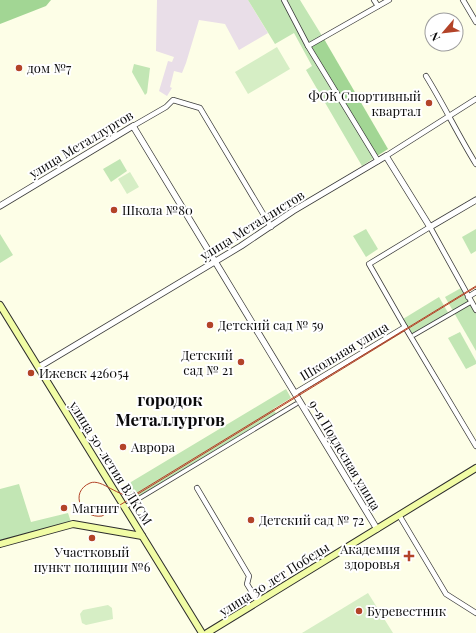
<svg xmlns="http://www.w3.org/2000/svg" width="476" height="633" viewBox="0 0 476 633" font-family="'Playfair Display',serif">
<rect width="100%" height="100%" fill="#fdfee7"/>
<polygon fill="#e9dee8" points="157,0 248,0 268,33 239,50 225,24 199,20 186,63 182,73 174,71 170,87 172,88 167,96 159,91 168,61 172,62 174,57 156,51"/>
<g fill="#c2e6b4">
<polygon points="248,0 300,0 324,39 377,156 362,166 306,70 312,66 294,33 275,44"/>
<polygon points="134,64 150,68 147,93 145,95 132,72"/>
<polygon points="120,159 127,171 111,182 103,169"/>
<polygon points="366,229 378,249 366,257 353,236"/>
<polygon points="476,229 476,251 471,254 462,237"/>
<polygon points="0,234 13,255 0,263"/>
<polygon points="461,288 476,314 476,351 445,297"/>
<polygon points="439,297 450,316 414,337 403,319"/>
<polygon points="460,332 476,361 476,364 466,369 448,338"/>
<polygon points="286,389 291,398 273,409 277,415 134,500 126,485"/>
<polygon points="19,484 31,522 68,513 71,522 0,541 0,489"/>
</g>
<g fill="#a2d694">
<polygon points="0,0 51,0 46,6 0,24"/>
<polygon points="324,39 388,149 377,156 311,46"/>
</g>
<g fill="#d6eec5">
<polygon points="277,47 290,69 248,94 235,72"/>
<polygon points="130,172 139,187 127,194 118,179"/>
<polygon points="368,593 393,633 302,633"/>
<polygon points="108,605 112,608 113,619 86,625 82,623 80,614 83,610"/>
</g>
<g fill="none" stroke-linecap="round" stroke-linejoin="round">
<defs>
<g id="pedestrian">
<polyline points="414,335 471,302"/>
<polyline points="125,507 296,404"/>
</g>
<g id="minor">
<polyline points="284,0 308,46 378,161"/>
<polyline points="374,0 378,6"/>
<polyline points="463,0 476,22"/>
<polyline points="308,46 389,0"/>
<path d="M426,76C444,105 458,135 476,164"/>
<polyline points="133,126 166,107 173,100 200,108 271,227"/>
<polyline points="386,156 476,99"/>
<polyline points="468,297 476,292"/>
<polyline points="476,310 430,227 369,264 405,327 476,446"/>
<polyline points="295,393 405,327"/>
<polyline points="197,488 249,576 247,584 258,602"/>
<polyline points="399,515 446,594 476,613"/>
</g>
<g id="tertiary">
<polyline points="0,206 133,126 377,529"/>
<polyline points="39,367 241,246 293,211 386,156 430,227 476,200"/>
</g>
<g id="secondary">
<polyline points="0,305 202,633"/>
<polyline points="0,544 73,524 142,536"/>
<polyline points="207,633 476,468"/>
</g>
</defs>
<use href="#pedestrian" stroke="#3d3d3d" stroke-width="5"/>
<use href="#minor" stroke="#3d3d3d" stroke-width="6"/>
<use href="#tertiary" stroke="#3d3d3d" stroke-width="7"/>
<use href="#secondary" stroke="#2c2c2c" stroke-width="8"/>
<use href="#pedestrian" stroke="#fff" stroke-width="3.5"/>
<use href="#minor" stroke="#fff" stroke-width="4.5"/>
<use href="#tertiary" stroke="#fff" stroke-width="5.5"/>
<use href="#secondary" stroke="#f1fca5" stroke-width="6"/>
<path stroke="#b34328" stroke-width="1" d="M476,286L134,495C119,499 102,478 90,483C69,492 81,519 102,516L476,287"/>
</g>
<g fill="#b34328" stroke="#fff" stroke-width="1.5">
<circle cx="19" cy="68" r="4"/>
<circle cx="429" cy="103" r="4"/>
<circle cx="114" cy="210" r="4"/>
<circle cx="210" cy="325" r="4"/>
<circle cx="241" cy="362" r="4"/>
<circle cx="31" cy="373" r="4"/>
<circle cx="123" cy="447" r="4"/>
<circle cx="64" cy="508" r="4"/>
<circle cx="251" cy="520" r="4"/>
<circle cx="92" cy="538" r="4"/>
<path d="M407 550h4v4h4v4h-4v4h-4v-4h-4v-4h4z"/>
<circle cx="359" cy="611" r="4"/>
</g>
<g text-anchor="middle" stroke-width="4" stroke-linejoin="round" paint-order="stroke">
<g font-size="13" fill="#0a0a0a" stroke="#fff" text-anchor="start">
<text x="27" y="73">дом №7</text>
<text x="421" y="101" text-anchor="end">ФОК Спортивный<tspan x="421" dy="15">квартал</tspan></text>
<text x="122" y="215">Школа №80</text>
<text x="218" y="330">Детский сад № 59</text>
<text x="233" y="360" text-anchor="end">Детский<tspan x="233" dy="15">сад № 21</tspan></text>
<text x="39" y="378">Ижевск 426054</text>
<text x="131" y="452">Аврора</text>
<text x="72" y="513">Магнит</text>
<text x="259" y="525">Детский сад № 72</text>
<text x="400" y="554" text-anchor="end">Академия<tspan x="400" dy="15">здоровья</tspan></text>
<text x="92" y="557" text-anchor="middle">Участковый<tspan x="92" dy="15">пункт полиции №6</tspan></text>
<text x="367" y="616">Буревестник</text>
</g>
<g font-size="13" fill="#0a0a0a" stroke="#fff">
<text transform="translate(81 144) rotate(-31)" y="5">улица Металлургов</text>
<text transform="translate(252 225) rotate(-32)" y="5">улица Металлистов</text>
<text transform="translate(344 351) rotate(-31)" y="5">Школьная улица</text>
<text transform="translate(345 455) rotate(59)" y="5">9-я Подлесная улица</text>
<text transform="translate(111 463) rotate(58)" y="5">улица 50-летия ВЛКСМ</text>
<text transform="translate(274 579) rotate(-32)" y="5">улица 30 лет Победы</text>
</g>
<g font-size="17" font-weight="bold" fill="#0a0a0a" stroke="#fff">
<text x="170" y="406">городок<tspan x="170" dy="20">Металлургов</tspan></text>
</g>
</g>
<g transform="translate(444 32) rotate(242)"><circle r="19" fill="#ffffff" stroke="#9d9d9d"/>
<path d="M0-3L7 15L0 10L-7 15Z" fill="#b34328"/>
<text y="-6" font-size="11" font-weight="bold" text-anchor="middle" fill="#0a0a0a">N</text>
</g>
</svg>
